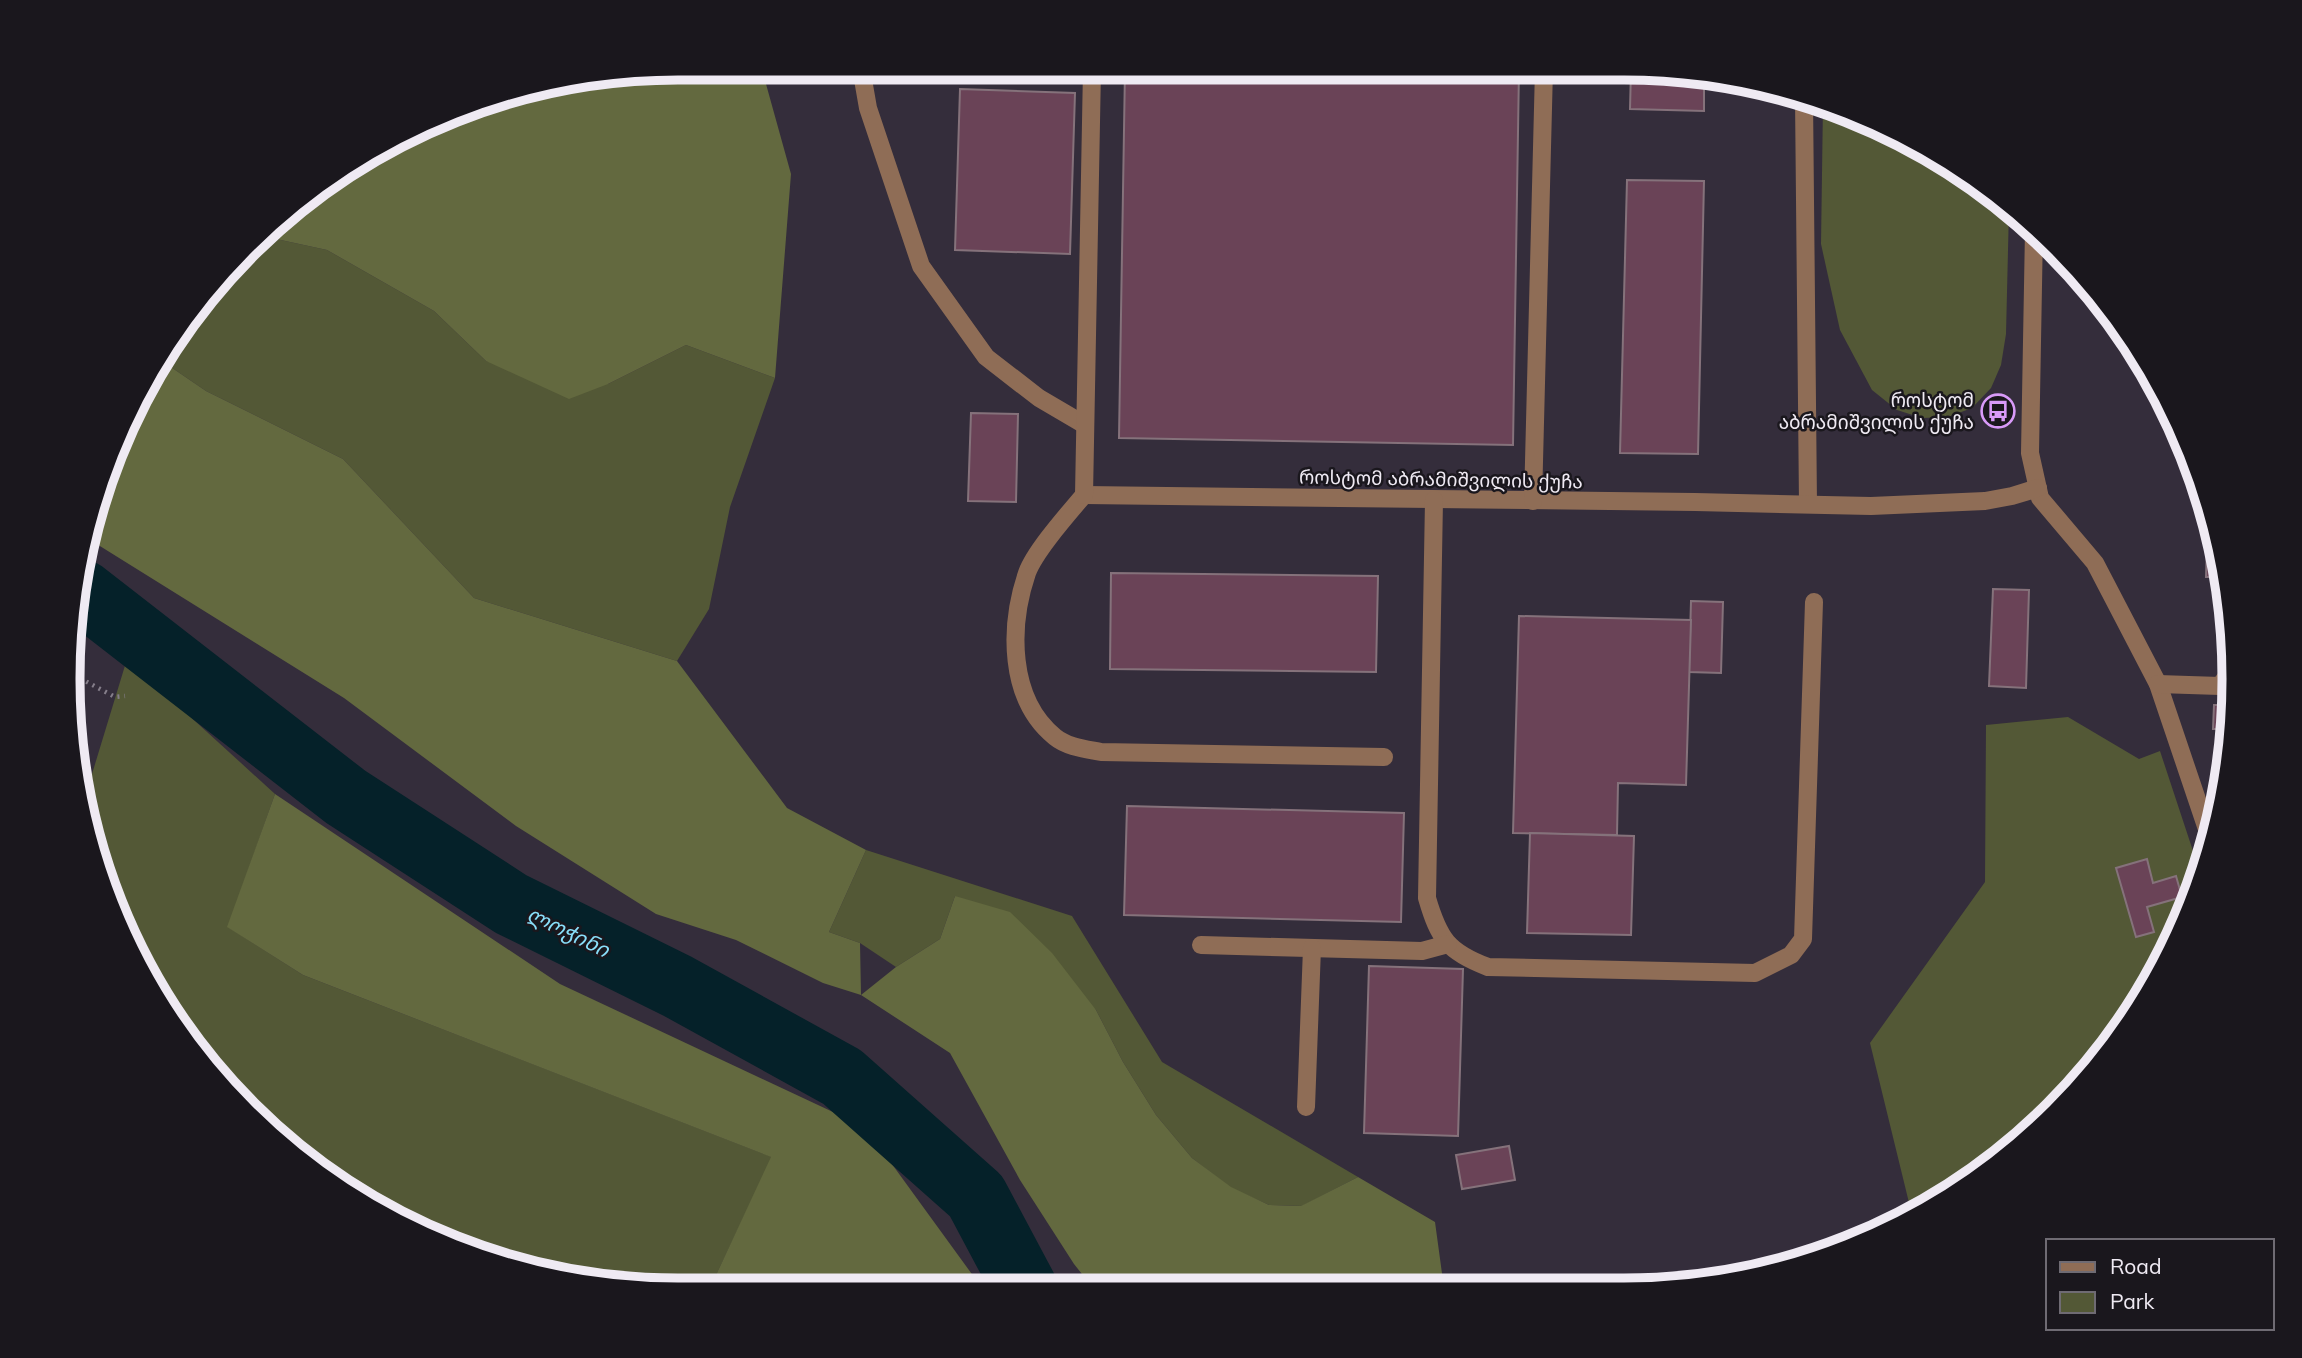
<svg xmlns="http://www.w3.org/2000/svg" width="2302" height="1358" viewBox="0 0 2302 1358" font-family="Mulish,'Noto Sans Georgian',sans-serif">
<rect width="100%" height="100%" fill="#342d3b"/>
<g fill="#535836">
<polygon points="1823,103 1962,171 2009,209 2006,334 2001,365 1991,388 1972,408 1948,417 1922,418 1897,410 1872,390 1840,330 1821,244"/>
<polygon points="267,237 327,250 434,311 486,361 608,384 686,345 775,378 730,507 709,609 677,661 474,598 343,459 206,391 162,361 171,339"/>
<polygon points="127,659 275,794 228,927 303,975 772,1157 710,1288 639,1288 482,1257 340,1187 195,1051 101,876 85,797"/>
<polygon points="2068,717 2139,759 2160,751 2195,857 2201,868 2187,912 2131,1018 2055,1111 1929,1208 1912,1215 1870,1043 1985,882 1986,725"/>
<polygon points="866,850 1072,916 1162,1062 1358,1177 1302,1206 1269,1205 1231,1188 1192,1158 1156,1115 1123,1062 1096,1010 955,896 940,939 896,967 860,943 829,932"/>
</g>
<g fill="#63693f">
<polygon points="679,68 754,68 766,84 791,174 775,378 686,345 608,384 569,399 486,361 434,311 327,250 267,237 308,194 483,101"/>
<polygon points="162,361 206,391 343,459 474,598 677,661 787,808 866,850 829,932 860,943 861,995 896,967 940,939 955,896 1010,912 1052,953 1096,1010 1123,1062 1156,1115 1192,1158 1231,1187 1269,1205 1301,1206 1358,1177 1435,1222 1444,1288 1093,1288 1074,1264 1020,1180 950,1053 861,995 823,983 736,940 656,914 516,826 344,698 87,538 89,521"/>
<polygon points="275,794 560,984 865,1127 982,1288 710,1288 771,1157 303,975 227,927"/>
</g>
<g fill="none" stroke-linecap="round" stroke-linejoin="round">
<polyline stroke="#052129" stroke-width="65" points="82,592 346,797 511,904 677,986 842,1077 976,1196 1025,1288"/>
</g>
<g fill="#6a4357" stroke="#85727b" stroke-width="2">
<polygon points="1125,69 1519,69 1513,445 1119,438"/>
<polygon points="1631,70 1663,70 1704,78 1704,111 1630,109"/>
<polygon points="960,89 1075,93 1070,254 955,250"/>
<polygon points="1627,180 1704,181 1698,454 1620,453"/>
<polygon points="971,413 1018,414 1016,502 968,501"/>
<polygon points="2208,515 2222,559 2224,577 2206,577"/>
<polygon points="1111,573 1378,576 1376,672 1110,669"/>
<polygon points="1993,589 2029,590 2026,688 1989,686"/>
<polygon points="1691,601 1723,602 1721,673 1689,672"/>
<polygon points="1519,616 1691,620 1686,785 1618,783 1617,835 1513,833"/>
<polygon points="2214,705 2231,705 2229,729 2213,729"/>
<polygon points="1127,806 1404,813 1401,922 1124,915"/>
<polygon points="1530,833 1634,836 1631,935 1527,933"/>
<polygon points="2147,859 2153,883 2176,876 2182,897 2147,907 2154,932 2136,937 2116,868"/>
<polygon points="1369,966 1463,969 1458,1136 1364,1133"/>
<polygon points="1509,1146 1515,1180 1462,1189 1456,1155"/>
</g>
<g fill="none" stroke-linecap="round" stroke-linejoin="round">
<polyline stroke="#857e8a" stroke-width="4.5" stroke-dasharray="2 5" stroke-linecap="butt" points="74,675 115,697 125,696"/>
<g stroke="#8f6d56" stroke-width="18">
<polyline points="861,68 868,108 921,266 986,357 1039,398 1085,425"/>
<polyline points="1804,98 1808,504"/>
<polyline points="2034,230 2030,453 2040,498 2095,563 2158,684 2210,838"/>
<polyline points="1084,495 1695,502 1871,506 1985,501 2012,496 2038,488"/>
<path d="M1084,495C1068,514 1035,551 1027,573C1009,626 1008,699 1055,737C1067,747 1086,749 1101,752L1384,757"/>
<polyline points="1084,495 1092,69"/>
<path d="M1434,500L1427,898C1439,939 1448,952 1488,967L1755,973L1791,955L1803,939L1814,602"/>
<polyline points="1533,501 1544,69"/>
<polyline points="2158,684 2220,686 2231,670 2231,654"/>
<polyline points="1201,945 1422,951 1448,944"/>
<polyline points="1306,1107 1312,948"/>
</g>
</g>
<defs>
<symbol id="bus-ring" viewBox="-11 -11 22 22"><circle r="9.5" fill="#1a171d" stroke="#d89af8" stroke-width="1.5"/><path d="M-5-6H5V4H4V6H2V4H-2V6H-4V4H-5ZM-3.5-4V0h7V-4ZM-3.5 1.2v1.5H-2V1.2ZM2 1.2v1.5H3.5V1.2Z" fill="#d89af8"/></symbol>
</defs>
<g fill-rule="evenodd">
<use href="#bus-ring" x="1979" y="392" width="38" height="38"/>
</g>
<g text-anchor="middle" stroke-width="5" stroke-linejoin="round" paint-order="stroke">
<g font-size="19" fill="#efeaf3" stroke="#1a171d" text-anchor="end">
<text x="1974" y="407">როსტომ<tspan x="1974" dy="22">აბრამიშვილის ქუჩა</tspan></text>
</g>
<g font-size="19" fill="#efeaf3" stroke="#1a171d">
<text transform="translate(1441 479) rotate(1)" y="7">როსტომ აბრამიშვილის ქუჩა</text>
</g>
<g font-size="21" font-style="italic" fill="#88def9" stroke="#1a171d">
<text transform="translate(568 932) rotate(26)" y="7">ლოჭინი</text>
</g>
</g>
<path d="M0 0H2302V1358H0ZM678 80H1624A598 598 0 0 1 2222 678V680A598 598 0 0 1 1624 1278H678A598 598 0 0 1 80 680V678A598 598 0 0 1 678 80Z" fill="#1a171d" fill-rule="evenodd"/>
<path fill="none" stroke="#efeaf3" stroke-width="9" d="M678 80H1624A598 598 0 0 1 2222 678V680A598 598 0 0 1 1624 1278H678A598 598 0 0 1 80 680V678A598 598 0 0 1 678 80Z"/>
<rect x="2046" y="1239" width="228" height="91" fill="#1a171d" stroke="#6f6b73" stroke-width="2"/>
<rect x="2060" y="1262" width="35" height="10" fill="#8f6d56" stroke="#6f6b73" stroke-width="2"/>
<text x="2110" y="1274" font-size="21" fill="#efeaf3">Road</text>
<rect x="2060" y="1292" width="35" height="21" fill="#535836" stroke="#6f6b73" stroke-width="2"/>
<text x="2110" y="1309" font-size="21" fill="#efeaf3">Park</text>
</svg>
